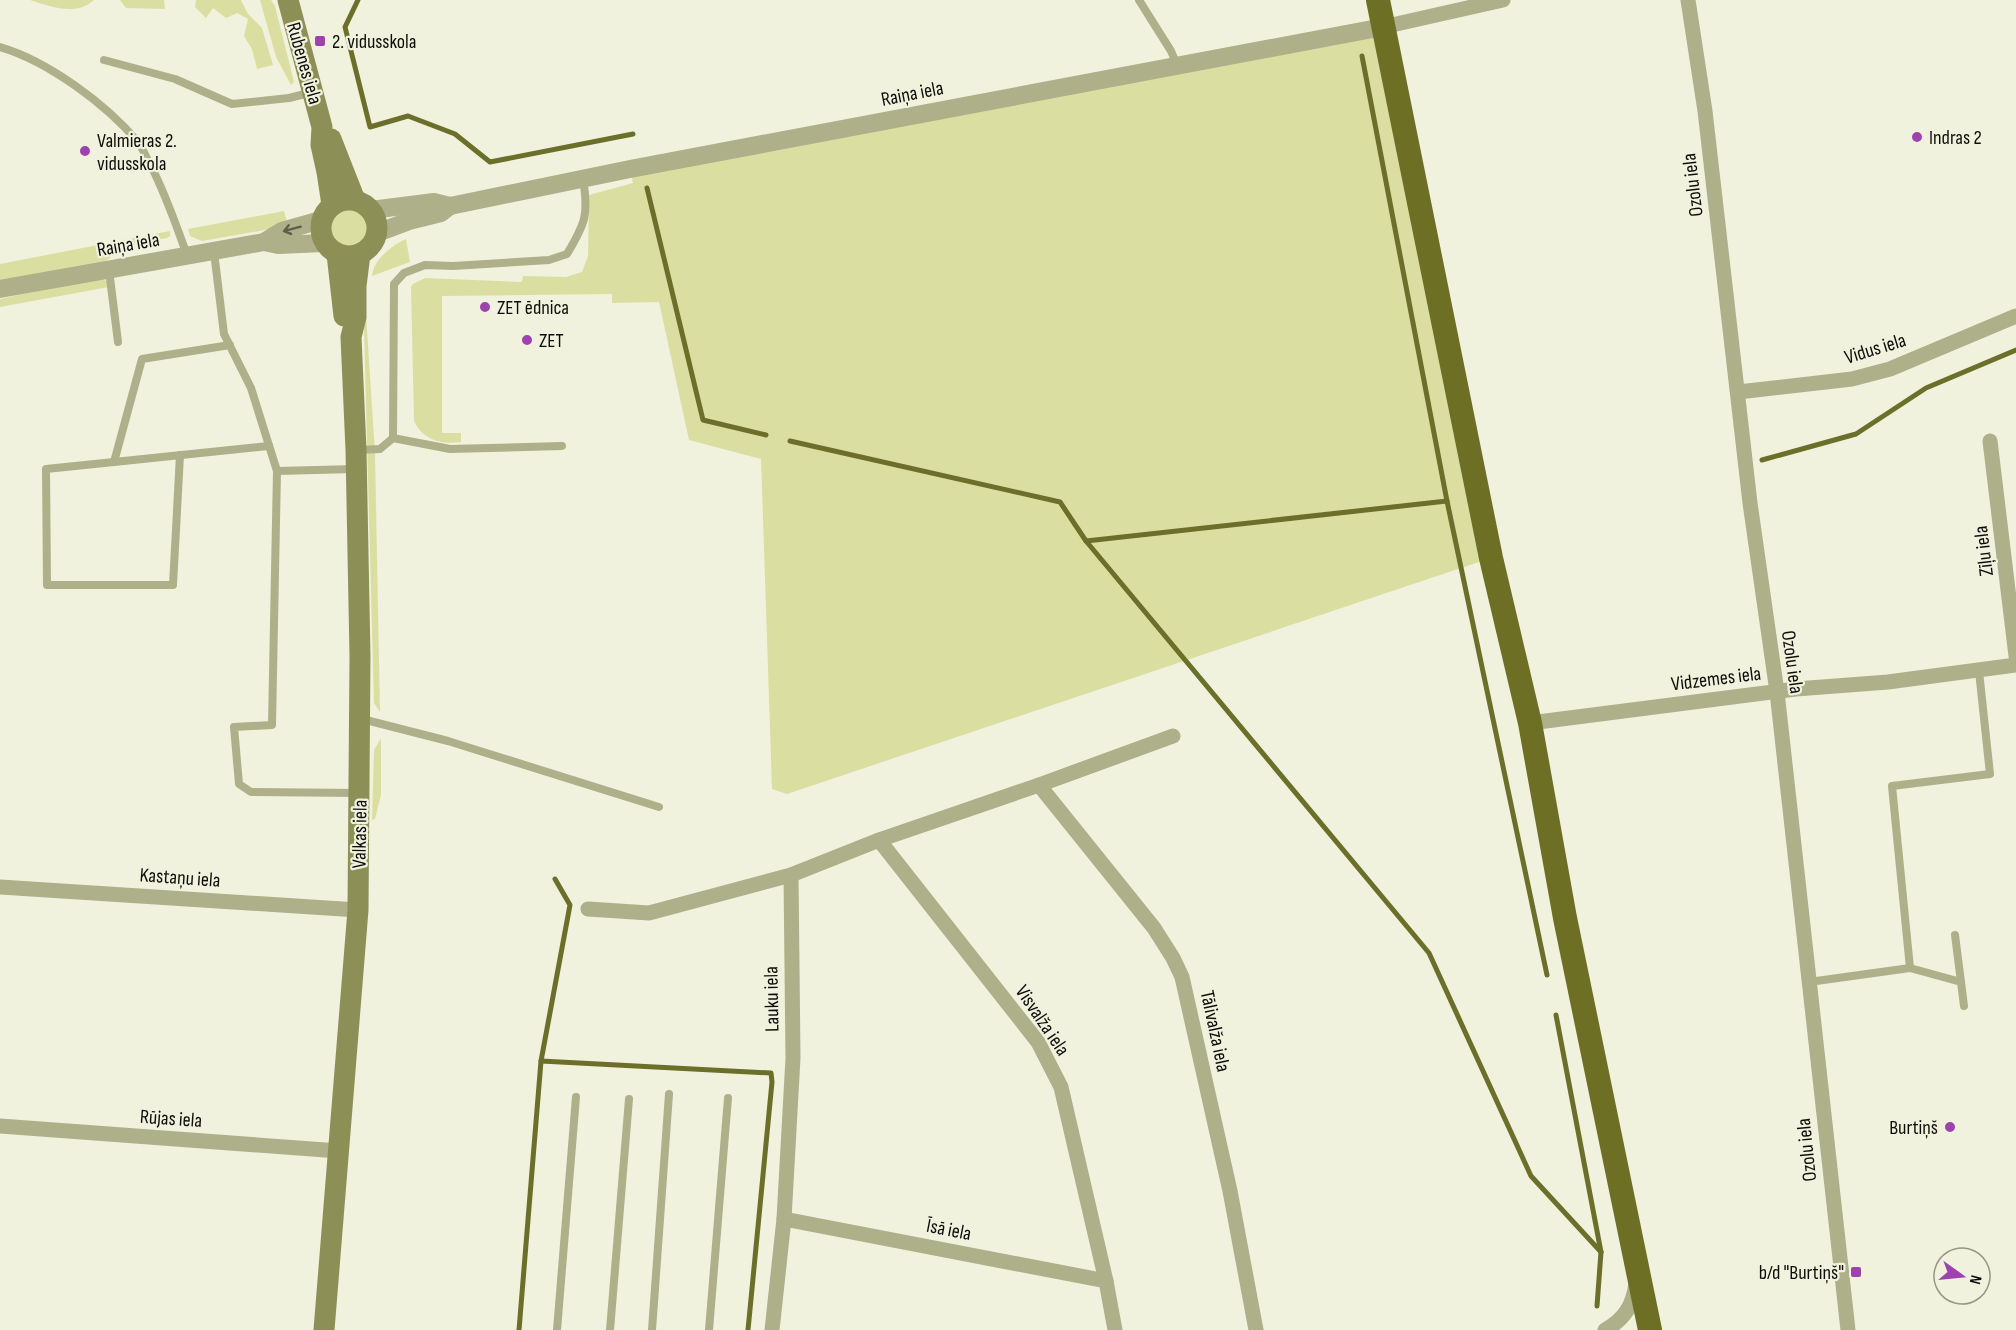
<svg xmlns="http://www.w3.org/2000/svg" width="2016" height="1330" viewBox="0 0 2016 1330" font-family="'Sofia Sans Condensed',sans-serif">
<rect width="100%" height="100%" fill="#f0f2de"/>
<g fill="#dadfa1">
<path d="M30,0H94C76,17 50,6 30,0Z"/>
<polygon points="120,0 164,0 165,9 126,8"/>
<polygon points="196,0 241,0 248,14 262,28 273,65 257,69 252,49 244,36 248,19 237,13 226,18 213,8 206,18 195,7"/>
<polygon points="260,0 271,0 275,6 294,82 291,85 276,57"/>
<path d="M1383,27L1491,558L787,794L772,789L761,459L689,440L659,302L612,303V294L442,296V433H461V442C441,445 423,440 414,421L411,287L413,284L425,278L522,282L523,276L566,277L582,272L588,256L589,195L633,183L630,169Z"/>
<circle cx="349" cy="228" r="18"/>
<polygon points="284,211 288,226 202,241 190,236 188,229"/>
<polygon points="170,231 170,236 167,238 116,248 110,258 104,262 0,281 0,264"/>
<path d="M406,239L410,262L372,276C373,260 392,245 406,239Z"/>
<polygon points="96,278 103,279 109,283 109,287 0,307 0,299"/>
<polygon points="365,299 375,453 380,712 374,703 364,328"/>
<polygon points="381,738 381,795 375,819 372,820 374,750"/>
</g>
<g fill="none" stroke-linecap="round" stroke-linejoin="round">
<g stroke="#6c6f2a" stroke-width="5">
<polyline points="358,0 345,27 370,127 408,116 455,134 490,162 633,134"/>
<polyline points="1362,56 1447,501 1547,975"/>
<polyline points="647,188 703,420 766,435"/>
<polyline points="790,441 1060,502 1086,541 1429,953 1531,1176 1601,1252"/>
<polyline points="1762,460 1856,434 1926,388 2016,350"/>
<polyline points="1086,541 1447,501"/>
<polyline points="1556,1015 1601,1252 1597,1306"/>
<polyline points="541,1061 771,1073 772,1082 748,1330"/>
<polyline points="519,1330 541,1061 570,905 555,879"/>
</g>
<g stroke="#adb089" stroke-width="8">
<polyline points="1139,0 1171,51 1177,65"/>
<path d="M0,47C48,61 106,104 138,142C143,149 147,159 151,166C166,195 176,225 187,255"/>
<polyline points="104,60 175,79 232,104 289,98 313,92"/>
<polyline points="214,252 224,334 251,388 277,471 272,725 234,727 239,784 251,792 357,793"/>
<polyline points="109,270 118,342"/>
<polyline points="230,345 142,359 114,462 269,446"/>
<path d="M562,446L450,449L393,438L394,284L404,273L425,265L453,266L549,260L567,254C585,224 589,215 583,179"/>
<polyline points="357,450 380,449 393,438"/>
<polyline points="114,462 46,469 47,585 173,585 180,455"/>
<polyline points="277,471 355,469"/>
<polyline points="362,719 448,741 659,807"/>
<polyline points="1955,935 1961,982"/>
<polyline points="1910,968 1961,982 1964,1006"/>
<polyline points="1809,982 1910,968 1892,786 1990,774 1979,671"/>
<polyline points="557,1330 576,1097"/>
<polyline points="610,1330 629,1099"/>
<polyline points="652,1330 669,1094"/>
<polyline points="709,1330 728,1098"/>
</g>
<g stroke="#adb089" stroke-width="15">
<polyline points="1688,0 1705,111 1750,503 1777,692 1848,1330"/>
<polyline points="1383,27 1503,0"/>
<polyline points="1738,392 1852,379 1890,369 2016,316"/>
<polyline points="1990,441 2016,656"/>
<polyline points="1530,723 1796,689 1888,682 2016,665"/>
<polyline points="1039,785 1154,928 1173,958 1182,977 1230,1191 1256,1330"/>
<polyline points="879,840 1038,1042 1061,1087 1106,1281 1115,1330"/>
<polyline points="0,887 358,910"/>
<polyline points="588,909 649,913 791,875 879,840 1039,785 1173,736"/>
<polyline points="0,1126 339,1151"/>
<polyline points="784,1219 1106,1281"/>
<polyline points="772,1330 784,1219 793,1058 791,875"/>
<path d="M1605,1330C1625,1319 1633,1305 1636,1283"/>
</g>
<g stroke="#adb089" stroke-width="18">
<polyline points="371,210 434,202 450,206 630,169 1383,27"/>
<polyline points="377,233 409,221 441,213 450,206"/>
<polyline points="264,242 278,245 324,243"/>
<polyline points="0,289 264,242 282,231 321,220"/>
</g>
<g stroke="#8d9056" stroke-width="21">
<polyline points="288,0 322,127 321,145 327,172 332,205"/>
<polyline points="331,139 355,200"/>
<circle cx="349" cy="228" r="28"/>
<polyline points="337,254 344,316"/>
<polyline points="324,1330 358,910 360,656 356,450 351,337 356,317 356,286 360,254"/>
</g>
<polyline stroke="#6c6f24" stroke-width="24" points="1378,0 1491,558 1530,723 1565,918 1650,1330"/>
</g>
<defs><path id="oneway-shaft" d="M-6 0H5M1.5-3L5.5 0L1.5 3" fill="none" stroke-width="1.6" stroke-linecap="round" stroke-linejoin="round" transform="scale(1.5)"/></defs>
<use stroke="#5e5f48" href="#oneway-shaft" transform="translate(292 229) rotate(165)"/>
<g fill="#9e43ad" stroke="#f0f2de" stroke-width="2">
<rect x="314" y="35" width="12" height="12" rx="3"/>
<circle cx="1917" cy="137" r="6"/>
<circle cx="85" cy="151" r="6"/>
<circle cx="485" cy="307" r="6"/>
<circle cx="527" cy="340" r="6"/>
<circle cx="1950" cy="1127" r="6"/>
<rect x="1850" y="1266" width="12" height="12" rx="3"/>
</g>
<g text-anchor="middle" stroke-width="4.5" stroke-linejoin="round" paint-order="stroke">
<g font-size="20" fill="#0e0e08" stroke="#f0f2de" text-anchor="start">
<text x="332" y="48">2. vidusskola</text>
<text x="1929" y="144">Indras 2</text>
<text x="97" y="147">Valmieras 2.<tspan x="97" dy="23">vidusskola</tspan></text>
<text x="497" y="314">ZET ēdnica</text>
<text x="539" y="347">ZET</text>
<text x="1938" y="1134" text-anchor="end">Burtiņš</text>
<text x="1844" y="1279" text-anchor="end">b/d "Burtiņš"</text>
</g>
<g font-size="20" fill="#0e0e08" stroke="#f0f2de">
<text transform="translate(305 63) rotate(74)" y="7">Rubenes iela</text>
<text transform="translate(912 93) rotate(-11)" y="7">Raiņa iela</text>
<text transform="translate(1692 185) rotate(-97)" y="7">Ozolu iela</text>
<text transform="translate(128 244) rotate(-10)" y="7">Raiņa iela</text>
<text transform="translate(1875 348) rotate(-17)" y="7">Vidus iela</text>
<text transform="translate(1983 551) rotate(-97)" y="7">Zīļu iela</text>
<text transform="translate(1793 662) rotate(82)" y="7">Ozolu iela</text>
<text transform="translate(1716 678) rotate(-7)" y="7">Vidzemes iela</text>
<text transform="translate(359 834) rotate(-89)" y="7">Valkas iela</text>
<text transform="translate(180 877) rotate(4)" y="7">Kastaņu iela</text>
<text transform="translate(771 999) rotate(-91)" y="7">Lauku iela</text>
<text transform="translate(1043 1020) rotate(56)" y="7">Visvalža iela</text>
<text transform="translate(1216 1031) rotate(78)" y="7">Tālivalža iela</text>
<text transform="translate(171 1118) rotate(4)" y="7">Rūjas iela</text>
<text transform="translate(1806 1150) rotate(-96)" y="7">Ozolu iela</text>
<text transform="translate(949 1229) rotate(11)" y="7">Īsā iela</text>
</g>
</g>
<g transform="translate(1962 1276) rotate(105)"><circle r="28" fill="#f0f2de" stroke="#969788" stroke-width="1.5"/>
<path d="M0-4.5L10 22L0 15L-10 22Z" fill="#9e43ad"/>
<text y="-9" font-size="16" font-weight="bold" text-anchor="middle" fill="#0e0e08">N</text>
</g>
</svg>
